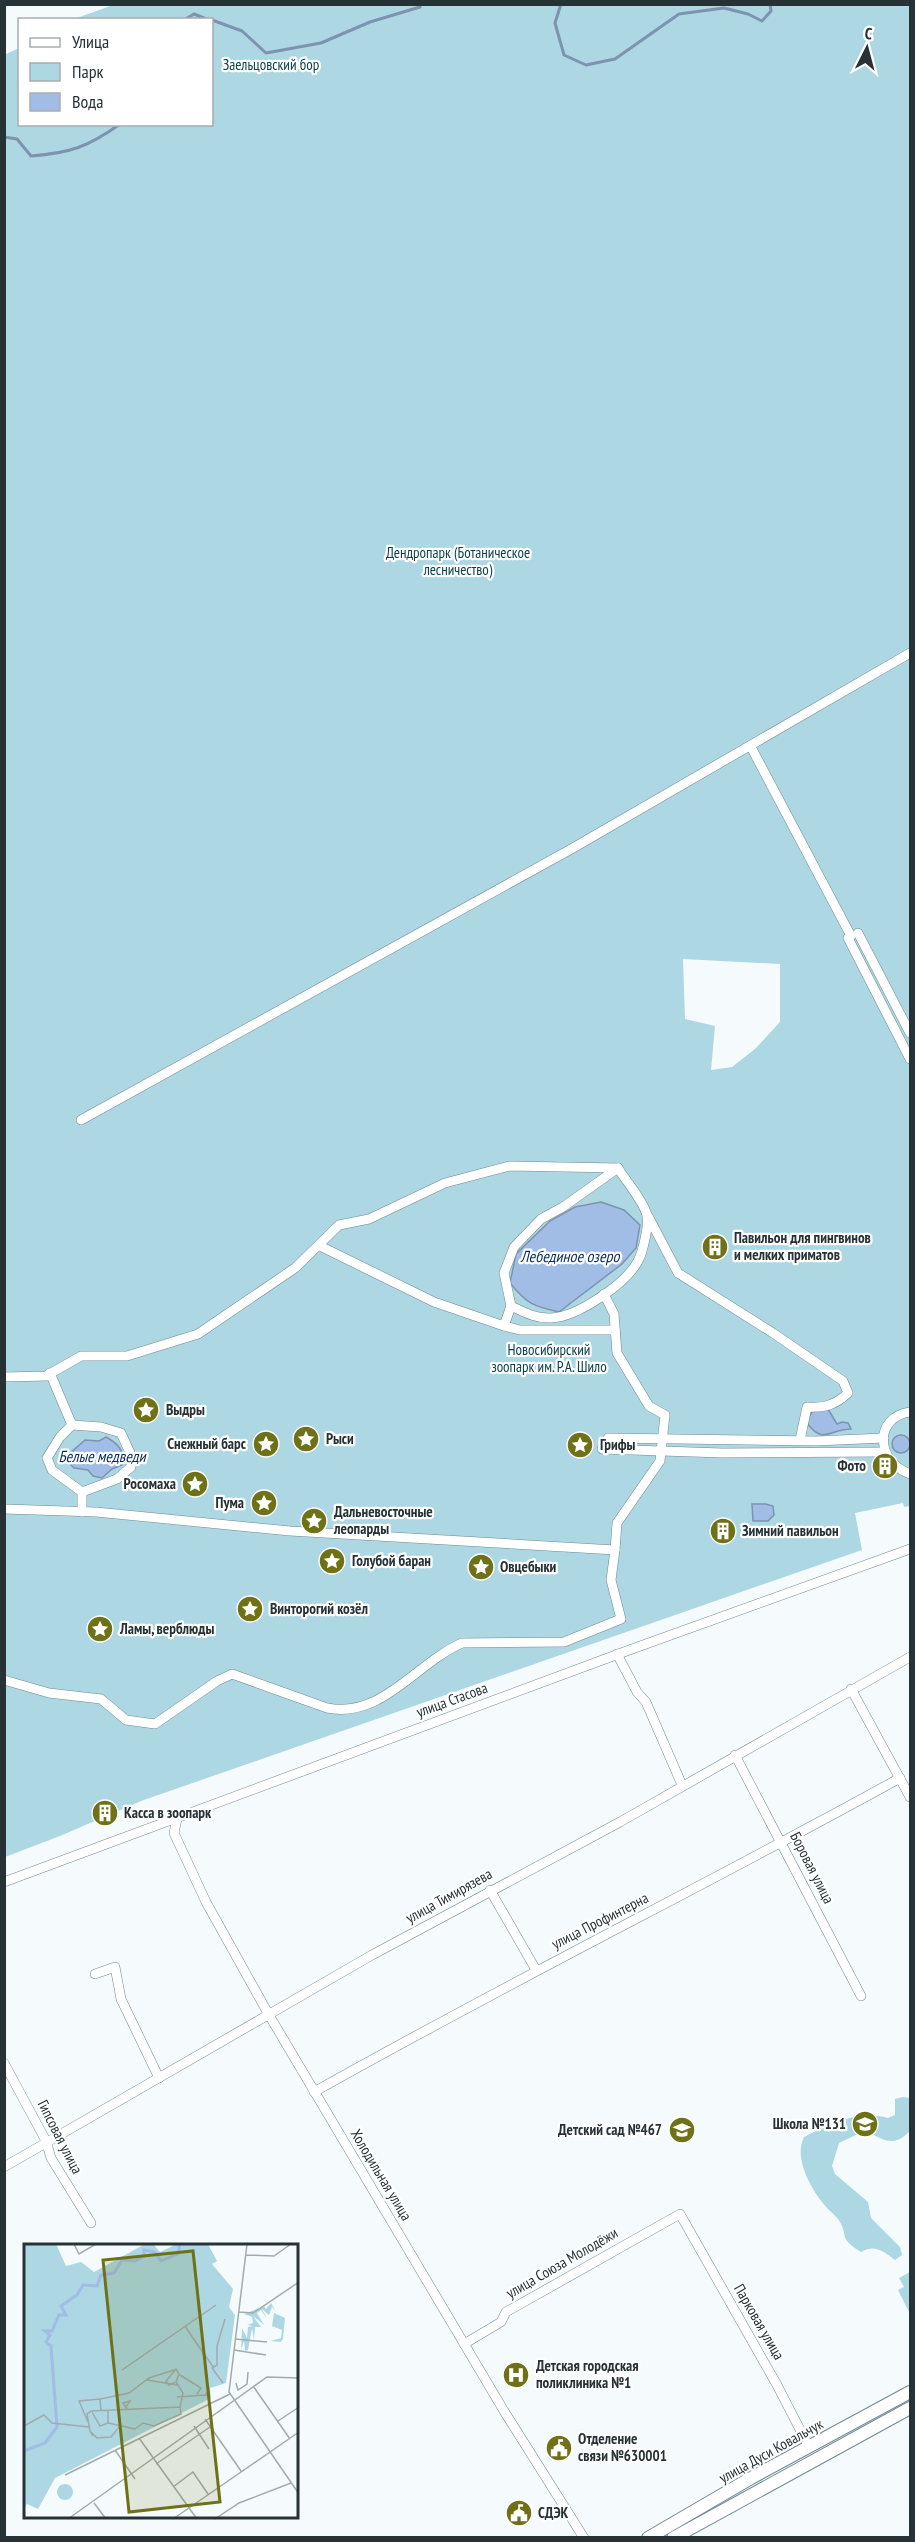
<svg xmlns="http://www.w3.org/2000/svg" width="915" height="2542" viewBox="0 0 915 2542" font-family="'PT Sans Narrow',sans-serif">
<rect width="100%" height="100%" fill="#f5fbfc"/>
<g fill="#acd7e3" fill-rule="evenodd">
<path d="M116,4L910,5V1506L904,1507L903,1503L855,1513L862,1550L141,1801L60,1836L5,1857L4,55L19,48L20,124H212V20L74,19ZM683,959L780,964V1022L755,1049L732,1067L711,1070L715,1026L685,1019Z"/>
<path d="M903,2097L910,2098V2131C892,2149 885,2139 864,2131L839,2143L832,2166L835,2174L868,2202L871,2218L900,2247L902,2255L895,2260C883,2251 875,2244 861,2252C836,2236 850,2236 838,2219C833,2213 826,2208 822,2202C809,2185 794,2157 804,2137C831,2124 858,2109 888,2118L895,2115V2099Z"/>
<polygon points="910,2272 910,2314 898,2290 904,2287 899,2278"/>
</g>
<g fill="#a2bde5" stroke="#7d93b0" stroke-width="1.5" fill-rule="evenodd">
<path d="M601,1202L624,1210L640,1225L636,1248L622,1264L559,1312C533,1306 527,1304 510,1283L516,1254L550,1221L575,1207Z"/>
<path d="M828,1409L837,1424L842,1422L848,1423L851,1429C829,1429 824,1446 806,1422L813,1410Z"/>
<path d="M580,1435L587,1437L591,1445L588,1453L579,1456L572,1452L569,1445L573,1438ZM577,1438H583L587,1441L588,1448L584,1453H577L572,1448L573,1442Z"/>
<circle cx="901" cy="1444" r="9"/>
<path d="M106,1437C117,1443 126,1451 122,1465L112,1469L102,1478L93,1476L88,1470L74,1468L68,1462L69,1454L85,1440L99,1441Z"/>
<polygon points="752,1504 766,1504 773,1506 774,1515 768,1521 753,1521"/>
</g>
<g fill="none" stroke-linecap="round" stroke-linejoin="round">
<g stroke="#7d93b0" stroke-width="3">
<polyline points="561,4 555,23 564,55 586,65 615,59 679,14 724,8 748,14 762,21 771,11 770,4"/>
<polyline points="184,20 194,14 209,20"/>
<polyline points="212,20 242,31 266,53 321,43 370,22 420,7 419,4"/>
<path d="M4,137L17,139L31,156C70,153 88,147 120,124"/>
</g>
<defs>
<g id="minor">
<polyline points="751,747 851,936"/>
<polyline points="858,933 910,1033"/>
<polyline points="848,938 910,1059"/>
<polyline points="81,1120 573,848 910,653"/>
<path d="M618,1168C625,1180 645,1203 647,1216C649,1225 643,1252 638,1261C626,1284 577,1317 551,1318C536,1319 524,1312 511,1306L504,1273L514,1247L541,1219L563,1207Z"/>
<path d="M648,1216L678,1273L773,1333L843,1381L848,1393C835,1405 825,1408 807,1407L800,1440"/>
<polyline points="320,1246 434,1302 504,1326 520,1330 615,1330"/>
<polyline points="504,1326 511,1306"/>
<polyline points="50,1373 72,1425"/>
<polyline points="4,1377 46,1376 81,1356 127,1356 198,1334 295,1268 339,1225 369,1219 445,1183 509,1166 618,1168"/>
<path d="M910,1412C874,1417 875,1461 910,1474"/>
<polyline points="608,1438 816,1441 884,1438"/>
<polyline points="602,1449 722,1453 885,1452"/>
<polyline points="4,1509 96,1512 290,1531 615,1550 617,1523 660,1461 665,1415 649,1406 617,1353 614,1314 604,1294"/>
<polyline points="82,1512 82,1492 52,1470 47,1458 60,1437 72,1425 101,1427 121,1433 132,1457 131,1467 117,1479 82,1492"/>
<polyline points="617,1654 637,1692 646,1702 682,1785"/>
<path d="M4,1680L49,1693L101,1699L126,1720L155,1724L217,1681L232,1674L327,1708C382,1719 416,1663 462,1643L564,1642L621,1619L611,1580L615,1550"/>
<polyline points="851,1689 910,1797"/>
<polyline points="735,1755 861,1996"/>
<polyline points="177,1819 174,1833 206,1902 269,2015 504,2411 584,2538"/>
<polyline points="4,1882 632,1649 910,1549"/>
<polyline points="490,1890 536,1970"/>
<polyline points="95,1974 115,1967 121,1999 159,2078"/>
<polyline points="4,2063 46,2141 51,2158 91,2223"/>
<path d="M314,2092C507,1983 706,1885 900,1778"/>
<polyline points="4,2167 372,1955 620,1822 910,1657"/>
<polyline points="464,2344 501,2322 506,2312 680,2214 777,2385 809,2447"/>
</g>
<g id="major">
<polyline points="648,2538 751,2478 910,2392"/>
<polyline points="673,2538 910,2408"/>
</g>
</defs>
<use href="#minor" stroke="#6f8a92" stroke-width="10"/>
<use href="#major" stroke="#6f8a92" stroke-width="14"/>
<use href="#minor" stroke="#fff" stroke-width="9"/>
<use href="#major" stroke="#fff" stroke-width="12"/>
</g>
<defs>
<symbol id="building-disc" viewBox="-11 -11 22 22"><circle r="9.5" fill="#6e7116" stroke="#fff"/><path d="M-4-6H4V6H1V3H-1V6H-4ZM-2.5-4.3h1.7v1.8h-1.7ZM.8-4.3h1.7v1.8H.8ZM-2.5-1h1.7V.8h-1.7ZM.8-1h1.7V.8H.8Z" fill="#fff"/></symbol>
<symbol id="sight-disc" viewBox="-11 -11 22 22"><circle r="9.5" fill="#6e7116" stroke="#fff"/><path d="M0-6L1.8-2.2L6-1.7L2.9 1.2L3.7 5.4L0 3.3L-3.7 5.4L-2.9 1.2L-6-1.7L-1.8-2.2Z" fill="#fff"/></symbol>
<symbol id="school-disc" viewBox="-11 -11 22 22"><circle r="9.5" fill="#6e7116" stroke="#fff"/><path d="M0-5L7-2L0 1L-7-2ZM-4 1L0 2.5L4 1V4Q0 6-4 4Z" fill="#fff"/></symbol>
<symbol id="hospital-disc" viewBox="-11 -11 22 22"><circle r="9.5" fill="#6e7116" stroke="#fff"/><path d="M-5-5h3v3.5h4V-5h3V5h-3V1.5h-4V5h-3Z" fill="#fff"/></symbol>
<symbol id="civic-disc" viewBox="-11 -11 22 22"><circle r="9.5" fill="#6e7116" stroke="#fff"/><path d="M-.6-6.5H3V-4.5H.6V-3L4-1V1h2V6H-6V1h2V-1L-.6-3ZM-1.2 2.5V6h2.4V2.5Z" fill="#fff"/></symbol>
</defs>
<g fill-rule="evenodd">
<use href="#building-disc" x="700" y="1232" width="30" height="30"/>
<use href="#sight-disc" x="131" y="1395" width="30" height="30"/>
<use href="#sight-disc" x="291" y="1424" width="30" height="30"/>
<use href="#sight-disc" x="251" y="1429" width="30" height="30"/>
<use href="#sight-disc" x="565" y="1430" width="30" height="30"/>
<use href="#building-disc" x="870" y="1451" width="30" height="30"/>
<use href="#sight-disc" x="180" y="1469" width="30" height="30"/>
<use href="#sight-disc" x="249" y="1488" width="30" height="30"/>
<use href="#sight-disc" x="299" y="1506" width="30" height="30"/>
<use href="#building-disc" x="708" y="1516" width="30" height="30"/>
<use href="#sight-disc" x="317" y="1546" width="30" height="30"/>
<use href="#sight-disc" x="466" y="1552" width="30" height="30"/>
<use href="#sight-disc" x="235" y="1594" width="30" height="30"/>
<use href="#sight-disc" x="85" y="1614" width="30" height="30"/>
<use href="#building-disc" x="90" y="1798" width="30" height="30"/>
<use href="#school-disc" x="850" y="2109" width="30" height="30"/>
<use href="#school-disc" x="667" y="2115" width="30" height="30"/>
<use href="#hospital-disc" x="501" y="2360" width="30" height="30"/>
<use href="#civic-disc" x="544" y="2433" width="30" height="30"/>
<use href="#civic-disc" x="504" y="2498" width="30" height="30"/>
</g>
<g text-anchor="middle" stroke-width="4.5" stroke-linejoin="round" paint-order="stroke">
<g font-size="15" fill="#0c424d" stroke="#fff">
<text x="271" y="70">Заельцовский бор</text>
<text x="458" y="558">Дендропарк (Ботаническое<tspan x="458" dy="17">лесничество)</tspan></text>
<text x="549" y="1355">Новосибирский<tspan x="549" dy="17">зоопарк им. Р.А. Шило</tspan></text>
</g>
<g font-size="15" font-weight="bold" fill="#263235" stroke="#fff" text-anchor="start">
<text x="734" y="1243">Павильон для пингвинов<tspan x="734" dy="17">и мелких приматов</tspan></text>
<text x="166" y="1415">Выдры</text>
<text x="326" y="1444">Рыси</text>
<text x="246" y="1449" text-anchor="end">Снежный барс</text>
<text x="600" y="1450">Грифы</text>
<text x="866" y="1471" text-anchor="end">Фото</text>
<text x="176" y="1489" text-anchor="end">Росомаха</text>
<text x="244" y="1508" text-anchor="end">Пума</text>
<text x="334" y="1517">Дальневосточные<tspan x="334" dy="17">леопарды</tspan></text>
<text x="742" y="1536">Зимний павильон</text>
<text x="352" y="1566">Голубой баран</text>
<text x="500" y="1572">Овцебыки</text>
<text x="270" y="1614">Винторогий козёл</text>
<text x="120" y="1634">Ламы, верблюды</text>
<text x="124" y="1818">Касса в зоопарк</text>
<text x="846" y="2129" text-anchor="end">Школа №131</text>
<text x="662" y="2135" text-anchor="end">Детский сад №467</text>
<text x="536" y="2371">Детская городская<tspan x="536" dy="17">поликлиника №1</tspan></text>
<text x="578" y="2444">Отделение<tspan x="578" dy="17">связи №630001</tspan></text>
<text x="538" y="2518">СДЭК</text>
</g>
<g font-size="15" fill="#263235" stroke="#fff">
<text transform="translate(452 1700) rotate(-20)" y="5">улица Стасова</text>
<text transform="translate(812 1868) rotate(63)" y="5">Боровая улица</text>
<text transform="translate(449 1896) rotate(-29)" y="5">улица Тимирязева</text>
<text transform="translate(600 1921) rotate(-27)" y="5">улица Профинтерна</text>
<text transform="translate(60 2137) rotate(63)" y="5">Гипсовая улица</text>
<text transform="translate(381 2175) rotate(59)" y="5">Холодильная улица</text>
<text transform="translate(562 2263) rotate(-30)" y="5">улица Союза Молодёжи</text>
<text transform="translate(759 2322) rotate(60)" y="5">Парковая улица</text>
<text transform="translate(771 2451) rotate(-29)" y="5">улица Дуси Ковальчук</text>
</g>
<g font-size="16" font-style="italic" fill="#0a2d5c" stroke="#fff">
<text x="570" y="1262">Лебединое озеро</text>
<text x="102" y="1462">Белые медведи</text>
</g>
</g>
<g transform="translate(24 2244)">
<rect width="274" height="274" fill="#f5fbfc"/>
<path d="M0,0H32L42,22L57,18L70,28L121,0L130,1L136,8L153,0H184L193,17L188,20L209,45L205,63L211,71L202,139L186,144L187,154L31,234L14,265L3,260L0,264ZM247,59L252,68L248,63L245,71L238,65L243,75L237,66L233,69L240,81L229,72L237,83H231L230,96L228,84L224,106L221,107L220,97L217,106L218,84L223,94L224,83L229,82L223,81L229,79L228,73L220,70L240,62L242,65ZM250,69L261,74L259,95L257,98L247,97L257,94L258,86L248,82ZM33 248a8 8 0 1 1 16 0a8 8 0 1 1-16 0Z" fill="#acd7e3"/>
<path fill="none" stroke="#a2bde5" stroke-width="3" d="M0,207L21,199L33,183L27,102L22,98L26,91L21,87H28L35,71H42L37,62L53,51L59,41L73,42L77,31L90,29L98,16L111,17L120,12V6L131,8L137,17L154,10L156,0"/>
<path fill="none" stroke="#a2abac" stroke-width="1.5" d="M50,0L55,10L72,0M223,0L205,148L275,250M222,11L250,12L267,0M215,68L229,69L275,38M161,82L173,100M211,95L243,98M173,100L190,124M210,106L242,111M98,126L192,61M156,131L177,144L173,150M123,136L153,141M199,139L188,124L193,121V102L201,75M212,139L214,146L223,140L224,128M229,142L266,195M153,153L181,151L185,146V152L181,151M102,163L106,157L99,159L103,165M77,167L76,155L105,149L125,134L150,126M68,168L76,182L84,179V166M181,175L217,227M254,177L275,163M64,178L55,157L76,155M84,179L111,185L119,179L130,182L157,170L156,163M0,182L20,171L28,179L65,183M170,182L185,205M66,187L63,170L67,167L156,163L159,149L152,138L155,130L152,125L142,137L145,141L152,138M69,192L66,187L73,194L87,193L96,182M115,194L173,275M91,206L111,235M132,220L186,183M41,231L206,150M149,243L169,228L184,250M70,259L82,275M44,275L243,133L275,134M149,275L275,188M191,275L215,259L267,239"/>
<path fill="#6e7116" fill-opacity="0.15" stroke="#6e7116" stroke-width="3" d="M169,7L196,258L105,268L79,16Z"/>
<rect width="274" height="274" fill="none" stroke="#263235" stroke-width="3"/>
</g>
<rect width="915" height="2542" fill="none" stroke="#263235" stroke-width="12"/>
<rect x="18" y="18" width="195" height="108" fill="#ffffff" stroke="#a8adae" stroke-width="1.5"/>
<rect x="30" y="38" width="30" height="9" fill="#ffffff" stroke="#a8adae" stroke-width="1.5"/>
<text x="72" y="48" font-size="18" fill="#263235">Улица</text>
<rect x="30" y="63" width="30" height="18" fill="#acd7e3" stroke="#a8adae" stroke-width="1.5"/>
<text x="72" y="78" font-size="18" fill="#263235">Парк</text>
<rect x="30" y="93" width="30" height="18" fill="#a2bde5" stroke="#a8adae" stroke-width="1.5"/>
<text x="72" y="108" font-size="18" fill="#263235">Вода</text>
<g transform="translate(867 48) rotate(6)" stroke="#ffffff" stroke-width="4.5" paint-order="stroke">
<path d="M0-4.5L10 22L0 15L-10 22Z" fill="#263235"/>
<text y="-9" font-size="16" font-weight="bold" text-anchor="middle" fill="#263235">С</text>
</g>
</svg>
